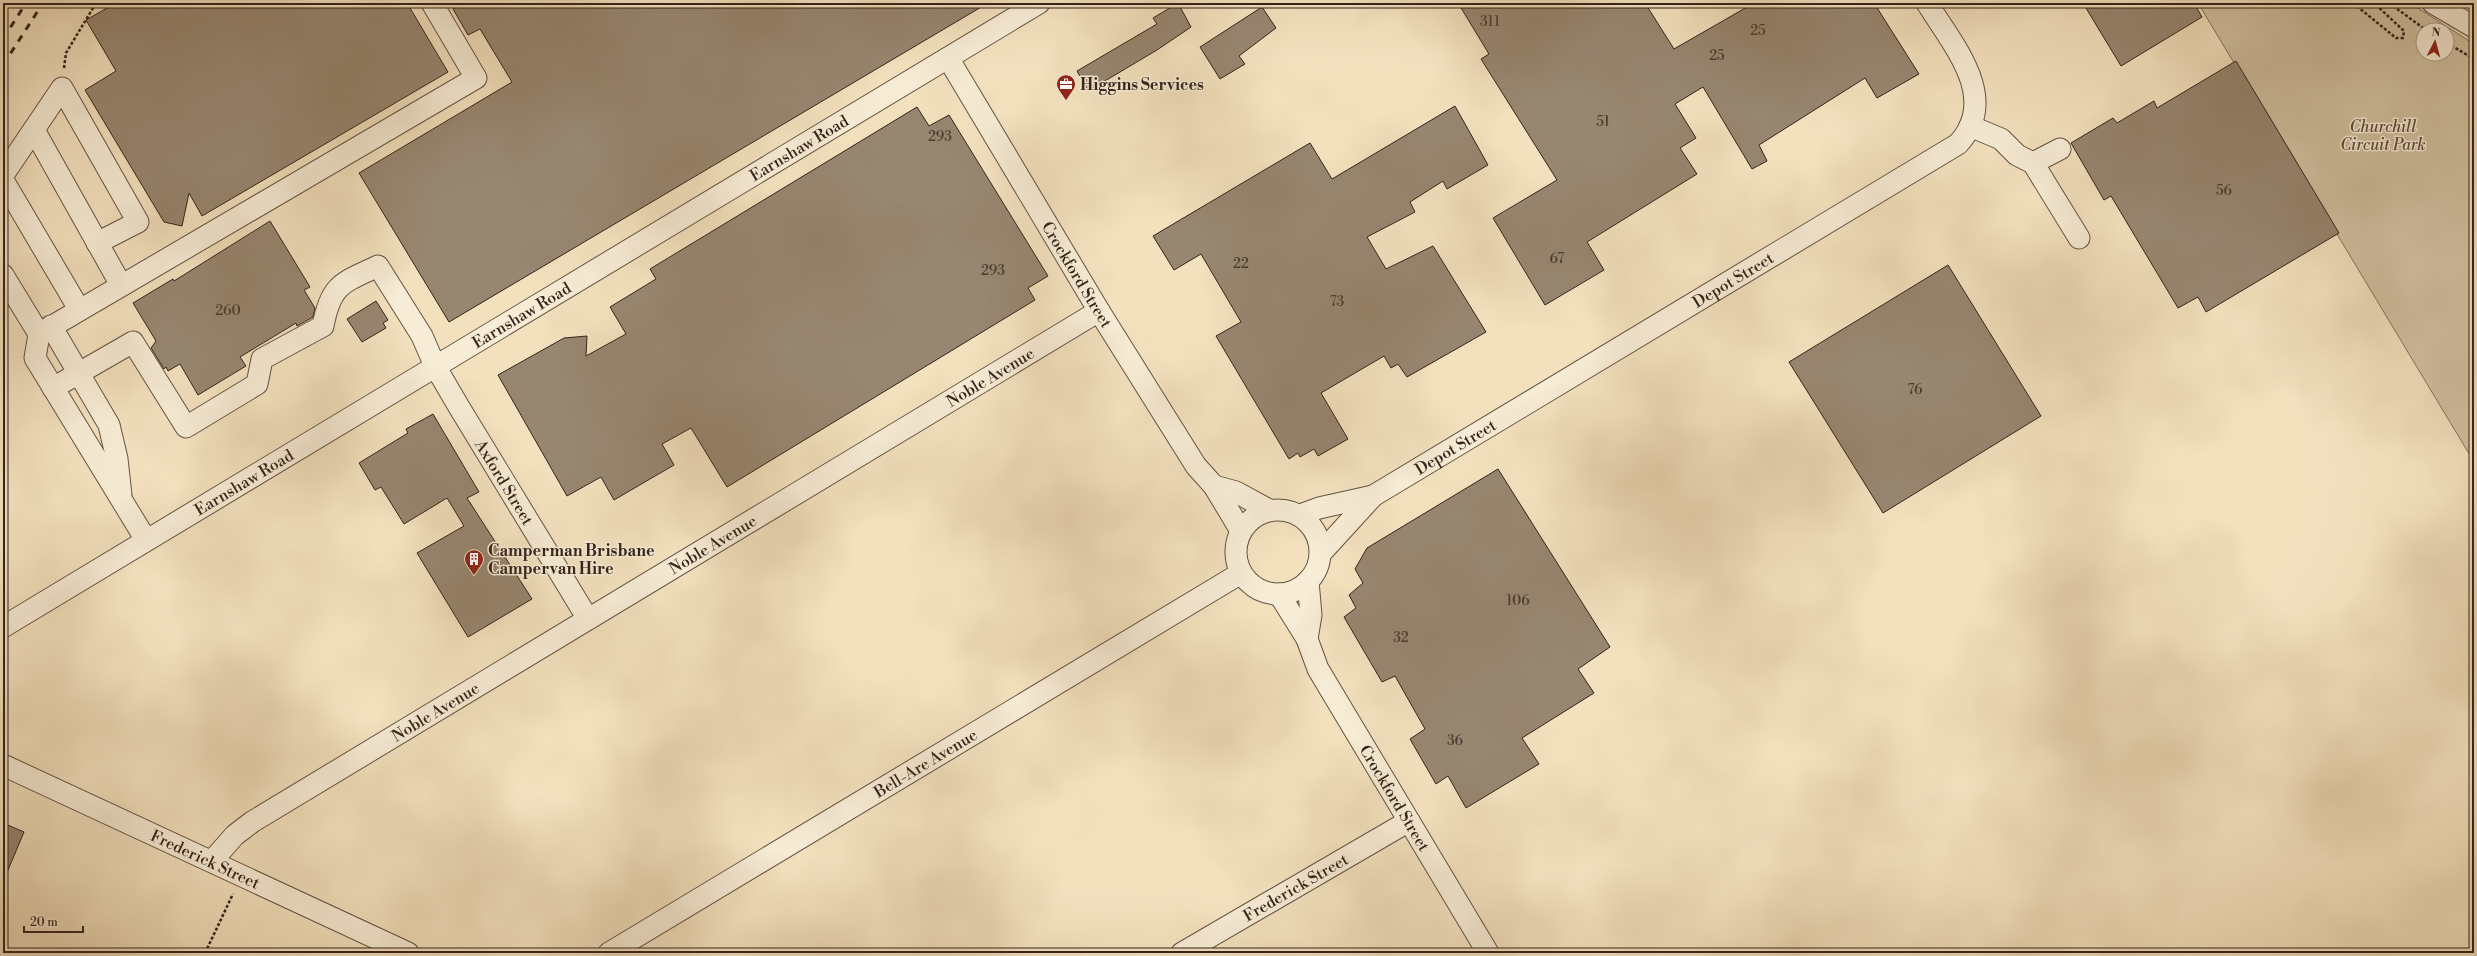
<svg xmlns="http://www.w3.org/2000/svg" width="2477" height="956" viewBox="0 0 2477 956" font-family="'Libre Bodoni',serif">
<rect width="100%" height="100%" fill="#f3e1be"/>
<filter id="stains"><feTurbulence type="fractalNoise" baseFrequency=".005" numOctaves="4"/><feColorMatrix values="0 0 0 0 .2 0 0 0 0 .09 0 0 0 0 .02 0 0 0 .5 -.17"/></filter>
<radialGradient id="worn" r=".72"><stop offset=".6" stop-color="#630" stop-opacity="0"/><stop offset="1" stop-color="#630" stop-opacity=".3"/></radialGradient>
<path fill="#d2c1a2" stroke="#82725e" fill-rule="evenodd" d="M2198,3H2410L2474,44V462ZM2423,30H2447V54H2423Z"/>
<g fill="#978670" stroke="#33231b">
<polygon points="116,3 407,3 448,72 202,216 189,193 182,226 164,222 85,90 116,71 86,20"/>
<polygon points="462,3 988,3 449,322 359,173 512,82 480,29 468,35 453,9"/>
<polygon points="1178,3 1191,27 1157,50 1088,91 1077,71 1157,24 1153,18"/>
<polygon points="1458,3 1645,3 1674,49 1754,3 1874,3 1919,74 1877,98 1865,78 1759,145 1767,161 1752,169 1703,87 1675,104 1696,138 1680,148 1697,174 1587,242 1604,270 1545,305 1493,218 1557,180 1481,59 1489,54"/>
<polygon points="2083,3 2194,3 2202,17 2121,66"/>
<polygon points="1262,7 1276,28 1239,56 1245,64 1220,79 1200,47"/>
<polygon points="2236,61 2339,233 2206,312 2198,297 2178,308 2111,196 2104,200 2071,143 2113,118 2117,123 2154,101 2157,108"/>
<polygon points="1455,106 1488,165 1447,189 1443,181 1410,202 1415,212 1367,237 1386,269 1433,246 1486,332 1407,377 1398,364 1391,368 1384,356 1321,393 1348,439 1318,456 1314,449 1300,457 1298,453 1289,459 1216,336 1241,322 1201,254 1174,270 1153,236 1310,143 1332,179"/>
<polygon points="917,107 929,126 949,115 1048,276 1028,288 1035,300 727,487 691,428 662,444 674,465 614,500 601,477 567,496 498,375 564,338 587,336 586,356 626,334 610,307 656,279 650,269"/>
<polygon points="270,221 310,287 304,290 315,308 313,317 297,326 296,323 240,357 246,366 198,395 180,364 168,371 166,367 164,369 151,348 156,341 133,303 173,279 174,281"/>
<polygon points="1948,265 2041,416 1883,513 1789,362"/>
<polygon points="376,301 388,320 383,323 386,328 362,342 347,319"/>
<polygon points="433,414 479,492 467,498 532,599 468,637 417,553 464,526 447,498 404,524 381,487 375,490 359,463 408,433 406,429"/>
<polygon points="1498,469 1610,647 1578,669 1594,693 1522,738 1539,764 1466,808 1448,776 1436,784 1410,739 1425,729 1395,676 1382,682 1344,617 1356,608 1349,595 1363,583 1355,569 1367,548"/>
<polygon points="3,823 24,832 3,882"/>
</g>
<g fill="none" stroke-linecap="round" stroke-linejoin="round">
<defs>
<g id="minor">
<polyline points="2433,3 2474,27"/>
<path id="s1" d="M948,58L1099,311L1196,466L1214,486L1241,531"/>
<polyline points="1970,126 2001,139 2017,155 2033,163 2079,238"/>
<polyline points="34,130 121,285"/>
<polyline points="2033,163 2060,149"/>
<polyline points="3,175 62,88 138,222 97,243"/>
<polyline points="3,180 79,309"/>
<polyline points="3,275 39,334"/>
<polyline points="51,326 109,425 117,459 121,495"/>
<path id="s2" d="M53,388L133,342L186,427L257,384L262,359L323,326C331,284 342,283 378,266L422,336L435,366L459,407L588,619"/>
<polyline points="1214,486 1236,492 1269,510"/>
<circle cx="1278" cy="552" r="42"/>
<polyline points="1300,515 1319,508 1373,496"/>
<polyline points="146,540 35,358 39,334 476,78 432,3"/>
<path id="s3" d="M1321,553L1373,496L1958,144C2001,98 1952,44 1927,3"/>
<path id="s4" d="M1279,594L1307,639L1318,669L1488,953"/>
<path id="s5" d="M3,627L1039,3"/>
<polyline points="1307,639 1311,615 1308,581"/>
<path id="s6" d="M3,765L408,953"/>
<path id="s7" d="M212,861L235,835L252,822L1099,311"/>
<path id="s8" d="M609,953L1241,573"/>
<path id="s9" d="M1182,953L1409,821"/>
</g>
</defs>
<use href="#minor" stroke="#635244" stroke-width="23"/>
<g stroke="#33231b" stroke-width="2.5" stroke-dasharray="3 2" stroke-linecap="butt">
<polyline points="2353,3 2396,38 2403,38 2404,31 2374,3"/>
<polyline points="2389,3 2426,30"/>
<polyline points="2447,43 2474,59"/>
<polyline points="64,68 66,53 96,3"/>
<polyline points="205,953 233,894"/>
</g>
<use href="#minor" stroke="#f7ecd5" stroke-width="21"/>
<g stroke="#33231b" stroke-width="3" stroke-dasharray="7 7" stroke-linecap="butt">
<polyline points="3,39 26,3"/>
<polyline points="3,65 43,3"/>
</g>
</g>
<defs>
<symbol id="office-pin" viewBox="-11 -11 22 30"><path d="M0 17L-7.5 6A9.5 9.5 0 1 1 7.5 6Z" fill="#8f2418" stroke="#f7ecd5"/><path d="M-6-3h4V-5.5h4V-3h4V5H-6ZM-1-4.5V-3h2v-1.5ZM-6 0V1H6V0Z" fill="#fff"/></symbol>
<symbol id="building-pin" viewBox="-11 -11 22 30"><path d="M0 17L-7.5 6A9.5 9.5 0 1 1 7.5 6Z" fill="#8f2418" stroke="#f7ecd5"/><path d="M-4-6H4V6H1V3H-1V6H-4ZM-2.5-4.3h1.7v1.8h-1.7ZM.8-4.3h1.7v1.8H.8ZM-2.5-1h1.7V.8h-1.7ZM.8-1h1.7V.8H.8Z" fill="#fff"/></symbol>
</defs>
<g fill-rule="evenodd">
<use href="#office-pin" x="1055" y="73" width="22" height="30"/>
<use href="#building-pin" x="463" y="548" width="22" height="30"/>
</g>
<g text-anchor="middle" stroke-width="3" stroke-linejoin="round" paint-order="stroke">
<g font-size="14" fill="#4c3c30">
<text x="1490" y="26">311</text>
<text x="1758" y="35">25</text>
<text x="1717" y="60">25</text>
<text x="1603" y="126">51</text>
<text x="940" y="141">293</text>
<text x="2224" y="195">56</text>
<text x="1557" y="263">67</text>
<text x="1241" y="268">22</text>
<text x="993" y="275">293</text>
<text x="1337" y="306">73</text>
<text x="228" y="315">260</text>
<text x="1915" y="394">76</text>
<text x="1518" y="605">106</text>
<text x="1401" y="642">32</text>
<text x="1455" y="745">36</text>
</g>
<g font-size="16" font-weight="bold" fill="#33231b" stroke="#f7ecd5" text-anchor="start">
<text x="1080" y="90">Higgins Services</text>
<text x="488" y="556">Camperman Brisbane<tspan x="488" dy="18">Campervan Hire</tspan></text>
</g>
<g font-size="16" font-style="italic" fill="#5b4a3d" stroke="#f7ecd5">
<text x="2383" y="132">Churchill<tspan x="2383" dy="18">Circuit Park</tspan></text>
</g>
<g font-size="16" fill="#33231b" stroke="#f7ecd5">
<text dy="6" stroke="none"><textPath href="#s5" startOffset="929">Earnshaw Road</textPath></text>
<text dy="6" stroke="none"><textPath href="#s1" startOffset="252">Crockford Street</textPath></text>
<text dy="6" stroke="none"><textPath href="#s3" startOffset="497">Depot Street</textPath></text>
<text dy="6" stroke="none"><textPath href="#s5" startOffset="605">Earnshaw Road</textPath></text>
<text dy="6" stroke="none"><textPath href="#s7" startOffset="918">Noble Avenue</textPath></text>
<text dy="6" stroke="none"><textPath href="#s3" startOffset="173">Depot Street</textPath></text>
<text dy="6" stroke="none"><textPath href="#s5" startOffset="281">Earnshaw Road</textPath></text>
<text dy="6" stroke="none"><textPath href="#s2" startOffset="708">Axford Street</textPath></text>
<text dy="6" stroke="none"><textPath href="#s7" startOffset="594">Noble Avenue</textPath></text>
<text dy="6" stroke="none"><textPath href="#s7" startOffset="270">Noble Avenue</textPath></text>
<text dy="6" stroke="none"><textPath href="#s8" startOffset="369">Bell-Are Avenue</textPath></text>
<text dy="6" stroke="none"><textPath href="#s4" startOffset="235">Crockford Street</textPath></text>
<text dy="6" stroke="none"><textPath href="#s6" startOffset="223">Frederick Street</textPath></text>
<text dy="6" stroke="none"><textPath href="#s9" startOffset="131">Frederick Street</textPath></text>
</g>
</g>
<rect width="2477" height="956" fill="none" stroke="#f3e1be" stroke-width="16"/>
<rect x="4" y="4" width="2469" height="948" fill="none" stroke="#33231b" stroke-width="2"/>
<rect x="8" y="8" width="2461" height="940" fill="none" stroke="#33231b"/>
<g transform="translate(2435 42) rotate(6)"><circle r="19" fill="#f7ecd5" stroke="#a99c8b"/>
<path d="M0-3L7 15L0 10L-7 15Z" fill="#8f2418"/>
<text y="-6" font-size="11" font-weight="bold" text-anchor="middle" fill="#33231b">N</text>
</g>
<path d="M24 926v6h59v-6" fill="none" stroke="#33231b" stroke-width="2"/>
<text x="30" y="926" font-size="12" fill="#33231b" stroke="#f7ecd5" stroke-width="3" paint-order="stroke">20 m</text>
<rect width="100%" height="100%" filter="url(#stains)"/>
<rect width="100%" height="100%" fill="url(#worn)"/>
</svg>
